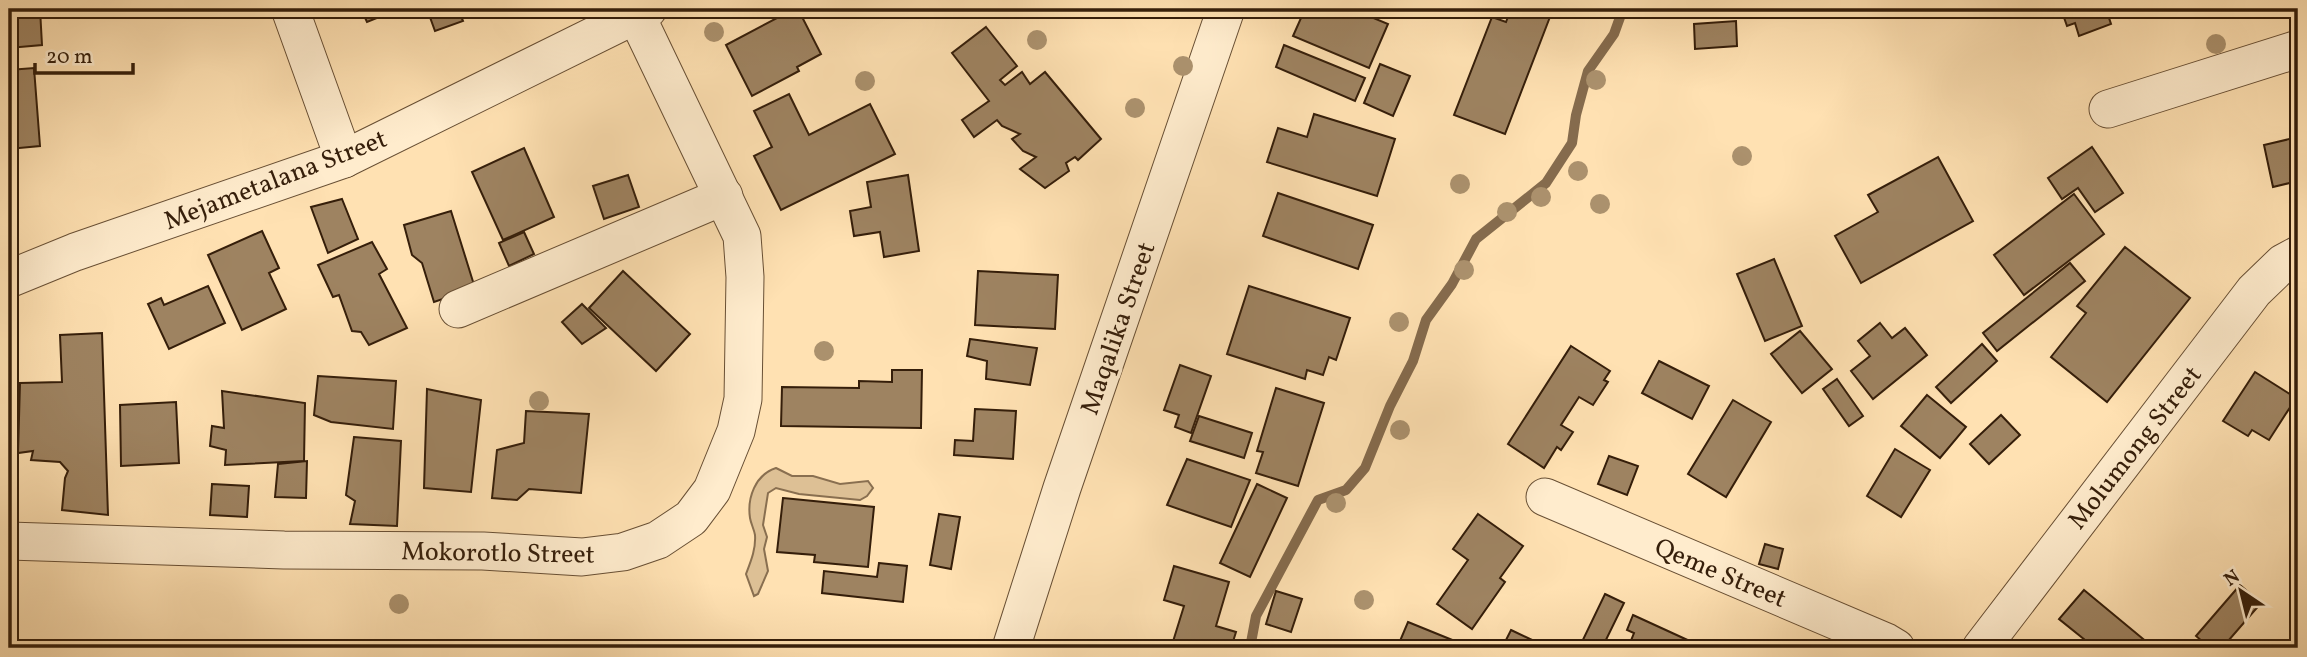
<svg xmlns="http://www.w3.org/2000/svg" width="2307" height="657" viewBox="0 0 2307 657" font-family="Vollkorn,serif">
<rect width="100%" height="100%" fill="#ffe1b2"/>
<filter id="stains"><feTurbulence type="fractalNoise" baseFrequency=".00286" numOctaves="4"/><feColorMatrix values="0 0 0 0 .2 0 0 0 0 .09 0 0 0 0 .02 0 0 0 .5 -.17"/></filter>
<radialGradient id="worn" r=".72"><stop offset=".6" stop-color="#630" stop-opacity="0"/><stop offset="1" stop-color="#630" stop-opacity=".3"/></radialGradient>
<path fill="#ddc095" stroke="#896f50" stroke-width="2" d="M776,468L792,476H813L840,484L868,481L873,488L867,496L860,500L799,494L776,488L768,493L763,525L767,537L764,549L768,571L758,594L754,596L746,574C751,561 756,549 755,535C754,529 751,524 750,518C747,498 755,475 776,468Z"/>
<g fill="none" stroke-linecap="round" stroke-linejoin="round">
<polyline stroke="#856b4d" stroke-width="10" points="1250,648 1256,616 1318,500 1346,490 1365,468 1390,406 1413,361 1426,320 1452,284 1476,239 1546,183 1572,143 1576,115 1588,71 1614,34 1623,9"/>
</g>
<g fill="#9e8361" stroke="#351e0a" stroke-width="2">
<polygon points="9,9 40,9 42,45 9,48"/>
<polygon points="361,9 399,9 367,22"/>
<polygon points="427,9 458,9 463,21 435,31"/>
<polygon points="794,9 798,9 821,54 797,67 799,71 752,96 726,45"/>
<polygon points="1305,9 1352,9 1388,24 1369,68 1293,36"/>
<polygon points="1511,9 1553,9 1505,134 1454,115 1492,17 1506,22"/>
<polygon points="2061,9 2106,9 2111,24 2079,36 2075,23 2067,26"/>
<polygon points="1736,21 1737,46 1695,49 1694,24"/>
<polygon points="986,27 1017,66 1000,80 1005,85 1022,72 1030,84 1045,72 1101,139 1078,160 1075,157 1066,163 1069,171 1045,188 1020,169 1036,157 1023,151 1012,139 1020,134 1002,126 997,120 974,137 962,120 989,101 952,53"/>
<polygon points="1284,45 1365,78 1355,101 1276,67"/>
<polygon points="1380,64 1410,76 1393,116 1364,103"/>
<polygon points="34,68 40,146 9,149 9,70"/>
<polygon points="789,94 809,135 870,104 895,154 781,210 754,156 772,147 754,111"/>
<polygon points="1314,114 1395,139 1377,196 1267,162 1278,128 1307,137"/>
<polygon points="2298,137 2298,181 2273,187 2264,145"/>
<polygon points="2092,147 2123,193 2095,212 2078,188 2062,199 2048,178"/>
<polygon points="524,148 554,217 503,240 472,172"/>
<polygon points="1938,157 1973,221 1861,283 1835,236 1878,212 1868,195"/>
<polygon points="628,175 639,207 604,219 593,186"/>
<polygon points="908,175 919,251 884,257 880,232 854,236 850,211 871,207 867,182"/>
<polygon points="1278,193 1373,225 1358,269 1263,236"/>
<polygon points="2074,194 2104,234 2024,295 1994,255"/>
<polygon points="342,199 358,239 328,253 311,207"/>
<polygon points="451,211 475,288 434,302 422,263 412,255 404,225"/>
<polygon points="262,231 279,268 269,273 286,309 242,330 208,255"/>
<polygon points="524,232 534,254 509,266 499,243"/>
<polygon points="372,242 387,269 379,274 407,328 369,345 361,332 352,331 339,295 333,297 318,265"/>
<polygon points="2125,247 2190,298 2107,402 2051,357 2086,313 2077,306"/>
<polygon points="1774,259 1802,326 1765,341 1737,274"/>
<polygon points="2070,263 2085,281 1997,351 1983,333"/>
<polygon points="623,271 690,334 656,371 589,308"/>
<polygon points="978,271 1058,275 1055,329 975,325"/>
<polygon points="208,286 225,323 169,349 148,304 161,298 164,305"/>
<polygon points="1249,286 1350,318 1336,360 1329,357 1323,375 1307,370 1305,379 1227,354"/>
<polygon points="582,304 606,328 582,344 562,322"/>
<polygon points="1880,323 1892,338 1905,328 1927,355 1873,399 1851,371 1870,356 1858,341"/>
<polygon points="1800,331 1832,369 1802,393 1771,354"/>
<polygon points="102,333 108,515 62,510 65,478 68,471 60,462 31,460 33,451 18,453 20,383 62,382 60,335"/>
<polygon points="970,339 1037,348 1030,385 986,379 987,361 967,356"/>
<polygon points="1982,344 1997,361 1951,403 1936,387"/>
<polygon points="1571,346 1610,371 1604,380 1608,382 1593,405 1579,397 1561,425 1573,432 1561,450 1557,447 1544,468 1508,444"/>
<polygon points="1659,361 1709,386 1692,419 1642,393"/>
<polygon points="1180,365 1211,376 1191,433 1175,427 1179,415 1164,410"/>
<polygon points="892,370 922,370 921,428 781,426 782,387 859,388 859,381 892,382"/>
<polygon points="2255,372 2296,398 2269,440 2252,430 2248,436 2223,421"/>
<polygon points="318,376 396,381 393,429 331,422 314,415"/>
<polygon points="1837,379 1863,416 1849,426 1823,389"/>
<polygon points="1276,388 1324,403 1298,486 1256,473 1263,452 1257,451"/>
<polygon points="427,389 481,400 471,492 424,488"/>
<polygon points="222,391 305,403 304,461 225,465 226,450 210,446 212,426 224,428"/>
<polygon points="1927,395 1966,427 1940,458 1901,426"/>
<polygon points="1733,400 1771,422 1726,497 1688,474"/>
<polygon points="176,402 179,463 121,466 120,405"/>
<polygon points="975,409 1016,411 1013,459 954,455 955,440 973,441"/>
<polygon points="526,411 589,414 581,493 529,489 517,500 492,498 497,450 524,443"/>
<polygon points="2001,415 2020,435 1989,464 1970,444"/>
<polygon points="1199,416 1252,433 1244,458 1190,441"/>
<polygon points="354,437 401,441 397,526 350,524 355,501 346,495"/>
<polygon points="1895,449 1930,470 1901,517 1867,496"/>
<polygon points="1609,456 1638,466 1627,495 1598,484"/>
<polygon points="1187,459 1250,480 1231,527 1167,505"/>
<polygon points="307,461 306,498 275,497 278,464"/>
<polygon points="212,484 249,486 247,517 210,515"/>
<polygon points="1257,484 1287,498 1250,577 1220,563"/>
<polygon points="783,498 874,507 868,567 814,562 815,555 777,552"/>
<polygon points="939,514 960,517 951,569 930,565"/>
<polygon points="1478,514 1523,546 1500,578 1505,582 1472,629 1437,604 1468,560 1453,549"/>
<polygon points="1765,544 1783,549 1778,569 1759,564"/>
<polygon points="879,563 907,566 903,602 822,593 824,571 877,577"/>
<polygon points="1174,566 1229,582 1216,626 1236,632 1231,648 1171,648 1184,606 1164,600"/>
<polygon points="2240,585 2261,603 2222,648 2210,648 2196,636"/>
<polygon points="2084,590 2154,648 2095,648 2059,619"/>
<polygon points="1276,591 1302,599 1291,632 1266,624"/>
<polygon points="1605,594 1624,603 1602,648 1579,648"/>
<polygon points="1633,615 1705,648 1628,648 1634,633 1627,630"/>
<polygon points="1408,622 1472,648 1397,648"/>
<polygon points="1511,630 1549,648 1502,648"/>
</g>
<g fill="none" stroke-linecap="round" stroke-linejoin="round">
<defs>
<g id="minor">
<polyline points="290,9 344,159"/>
<polyline points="2108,109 2298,49"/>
<polyline points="9,279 75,252 344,159 648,9"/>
<polyline points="458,309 724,196"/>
<polyline points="1545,497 1886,642 1896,648"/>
<polyline points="9,541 284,550 483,551 582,557 623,552 658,540 691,518 712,490 736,431 743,399 745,277 742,236 636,15"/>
<polyline points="1011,648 1062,488 1226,9"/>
<polyline points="1981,648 2254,291 2283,263 2298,255"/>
</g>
</defs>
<use href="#minor" stroke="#684f34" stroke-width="39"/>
<use href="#minor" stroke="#ffeccd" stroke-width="37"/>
</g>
<g fill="#ab916d">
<circle cx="714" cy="32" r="10"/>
<circle cx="1037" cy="40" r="10"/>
<circle cx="2216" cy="44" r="10"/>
<circle cx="1183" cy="66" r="10"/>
<circle cx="1596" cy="80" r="10"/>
<circle cx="865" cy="81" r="10"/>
<circle cx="1135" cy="108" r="10"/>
<circle cx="1742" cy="156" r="10"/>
<circle cx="1578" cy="171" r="10"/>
<circle cx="1460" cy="184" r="10"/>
<circle cx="1541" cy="197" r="10"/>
<circle cx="1600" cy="204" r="10"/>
<circle cx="1507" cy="212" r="10"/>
<circle cx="1464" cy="270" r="10"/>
<circle cx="1399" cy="322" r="10"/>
<circle cx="824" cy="351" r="10"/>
<circle cx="539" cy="401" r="10"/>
<circle cx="1400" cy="430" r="10"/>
<circle cx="1336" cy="503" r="10"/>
<circle cx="1364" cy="600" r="10"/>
<circle cx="399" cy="604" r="10"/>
</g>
<g text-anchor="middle" stroke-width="7" stroke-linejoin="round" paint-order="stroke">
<g font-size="26" fill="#351e0a" stroke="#ffeccd">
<text transform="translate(275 179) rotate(-21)" y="9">Mejametalana Street</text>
<text transform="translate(1117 328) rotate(-71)" y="9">Maqalika Street</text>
<text transform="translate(2134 447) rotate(-52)" y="9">Molumong Street</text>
<text transform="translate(498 552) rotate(1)" y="9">Mokorotlo Street</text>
<text transform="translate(1721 572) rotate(23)" y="9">Qeme Street</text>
</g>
</g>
<rect width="2307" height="657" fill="none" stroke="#ffe1b2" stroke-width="35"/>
<rect x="10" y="10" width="2286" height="636" fill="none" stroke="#351e0a" stroke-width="3.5"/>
<rect x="18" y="18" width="2272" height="622" fill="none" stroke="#351e0a" stroke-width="2"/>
<g transform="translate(2241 591) rotate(325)" stroke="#ffeccd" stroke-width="5" paint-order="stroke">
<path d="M0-5L12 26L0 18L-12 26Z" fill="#351e0a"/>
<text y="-10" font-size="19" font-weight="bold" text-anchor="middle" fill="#351e0a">N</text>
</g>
<path d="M35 63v10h98v-10" fill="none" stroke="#351e0a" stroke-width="3.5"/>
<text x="46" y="63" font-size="21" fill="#351e0a" stroke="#ffeccd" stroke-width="5" paint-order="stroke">20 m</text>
<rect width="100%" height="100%" filter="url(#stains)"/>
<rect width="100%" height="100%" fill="url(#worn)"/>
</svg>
